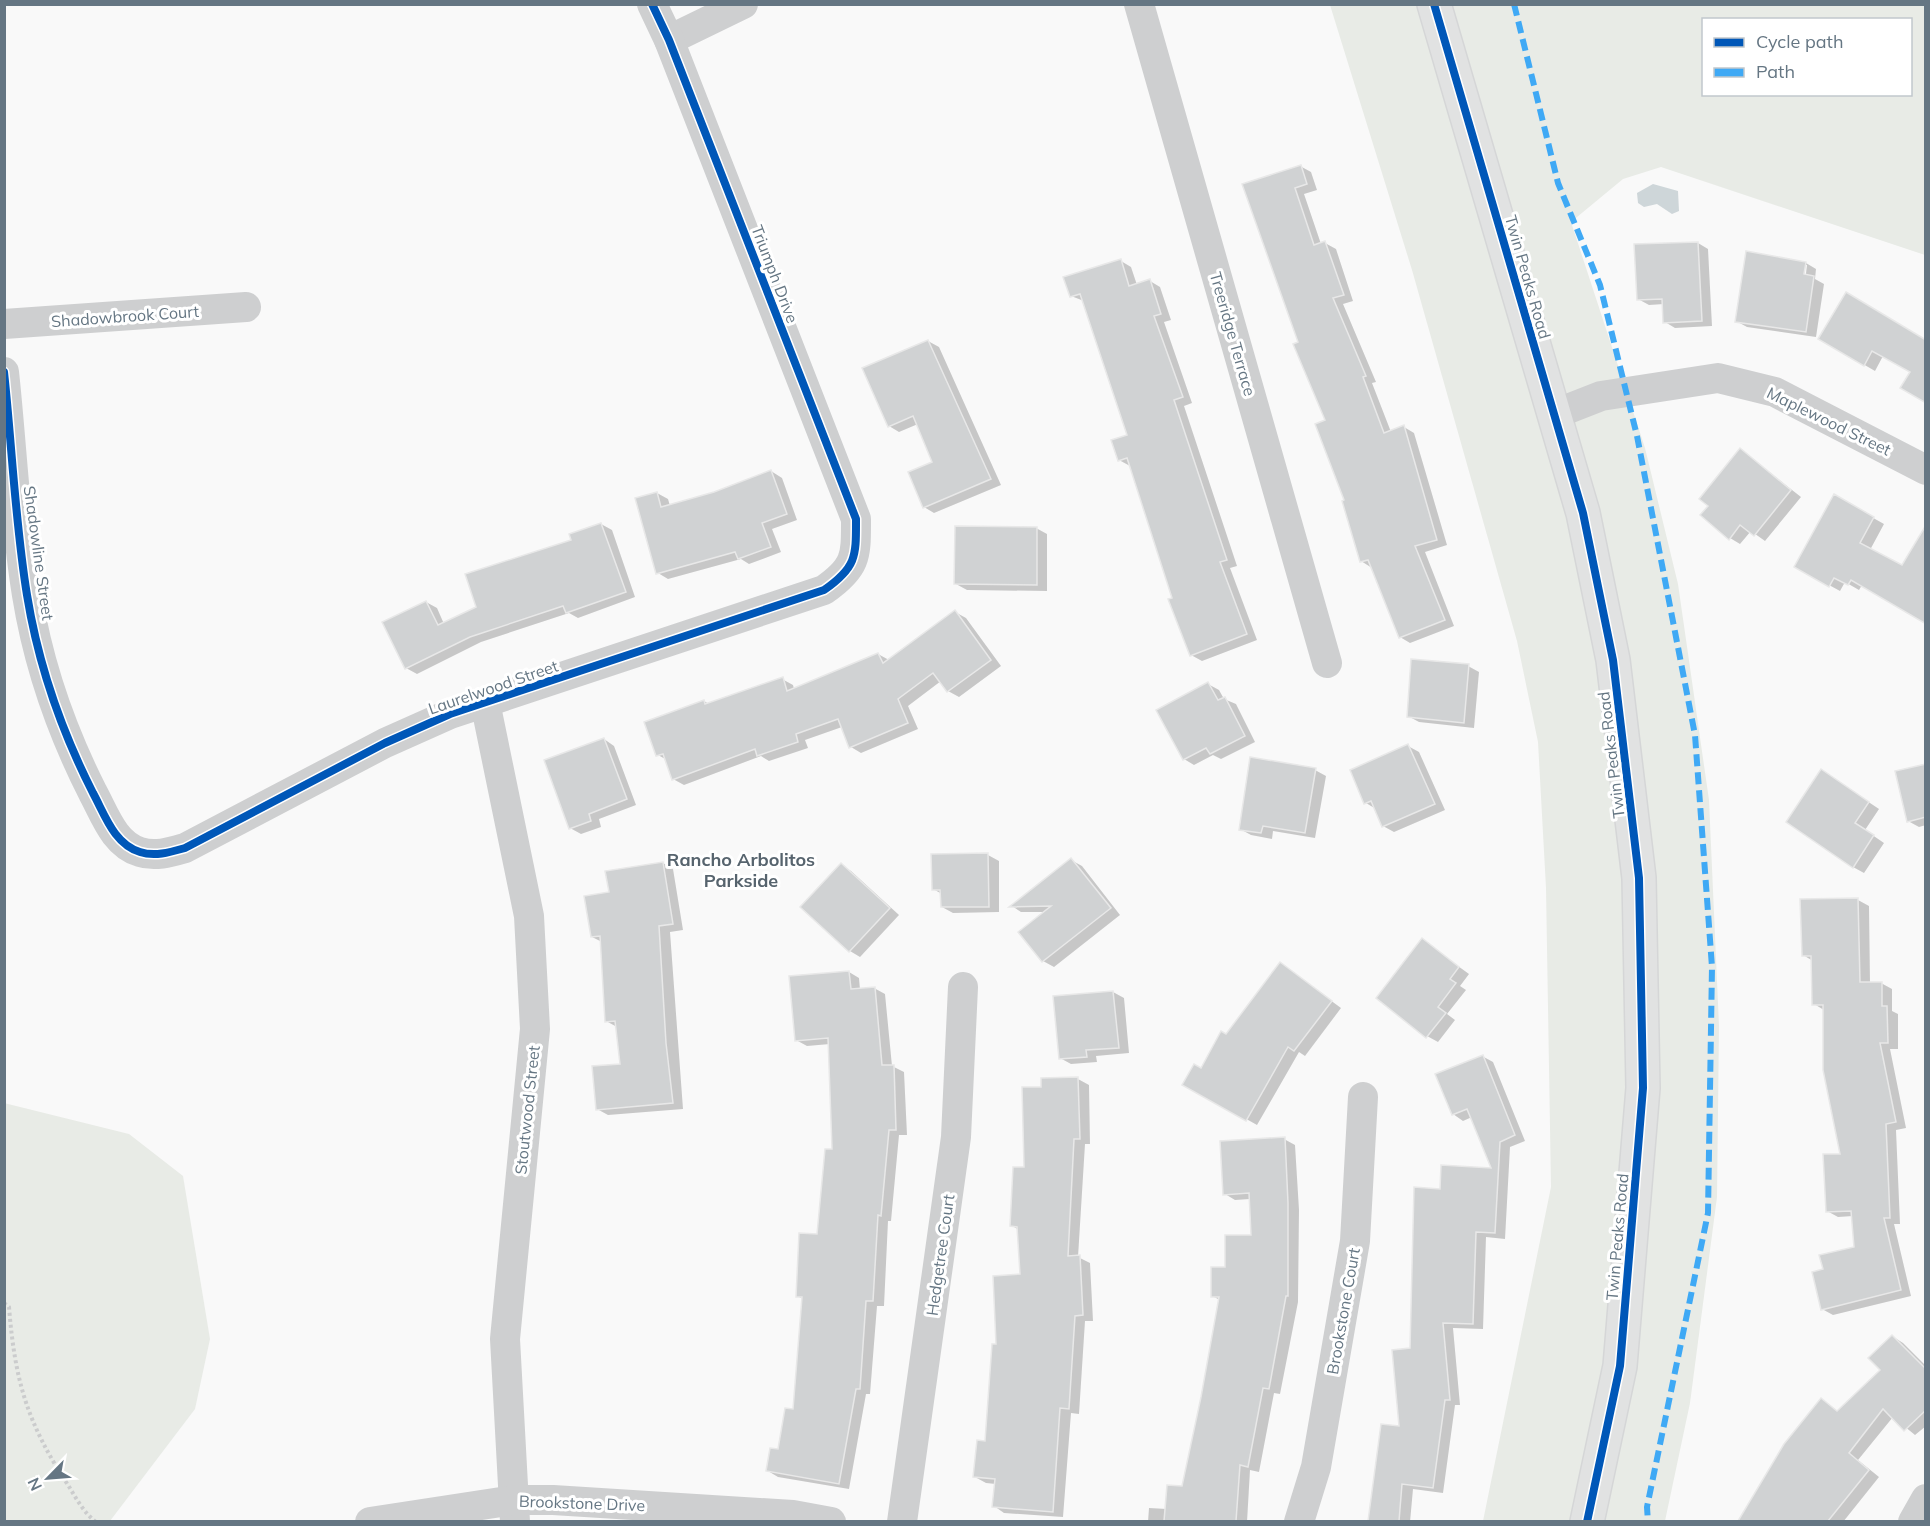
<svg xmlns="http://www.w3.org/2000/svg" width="1930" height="1526" viewBox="0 0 1930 1526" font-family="Mulish,sans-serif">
<rect width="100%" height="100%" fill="#f9f9f9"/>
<g fill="#e8ebe6" fill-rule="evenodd">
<path d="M1330,5H1925V255L1661,167L1623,179L1571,222L1645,448L1678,584L1709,800L1719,1026L1717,1197L1690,1403L1665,1521H1483L1551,1187L1546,888L1538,742L1517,641L1412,270ZM1704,20H1910V94H1704Z"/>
<polygon points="4,1103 129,1134 183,1176 210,1339 195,1409 110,1521 5,1521"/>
</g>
<polygon fill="#ced6d9" points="1653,184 1678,191 1679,211 1672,214 1657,204 1644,207 1638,203 1637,193"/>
<g fill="#0003" fill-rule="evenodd">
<polygon points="1300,166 1311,172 1317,190 1304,194 1321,244 1325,243 1336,249 1353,301 1343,304 1376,382 1372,383 1391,432 1404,427 1414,433 1447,545 1425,552 1454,626 1410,643 1400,637 1372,568 1361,561 1327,421 1244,185"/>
<polygon points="1698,243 1708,249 1712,326 1675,328 1665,322 1664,304 1649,305 1638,299"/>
<polygon points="1121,261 1131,267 1137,285 1150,281 1160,287 1171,320 1164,322 1192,403 1184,406 1237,566 1230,568 1257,640 1202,661 1191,655 1130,466 1119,460 1129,436 1084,301 1071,296"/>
<path d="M1806,263L1816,269L1815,279L1824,284L1816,337L1747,327L1736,321ZM1804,265H1807L1805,282H1802Z"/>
<polygon points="1820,339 1926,342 1912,372 1883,356 1875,371"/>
<polygon points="928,341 939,347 1001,485 934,513 924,507 934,463 918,424 899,432 889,426"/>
<polygon points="1741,450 1801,497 1765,541 1751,531 1740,544 1730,538 1710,506"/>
<polygon points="771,471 782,478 797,520 772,529 781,552 749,564 741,559 668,579 658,573 657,493 668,499 670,506 714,494"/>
<polygon points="1834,496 1884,524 1870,550 1926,622 1862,585 1859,590 1845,582 1840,591 1796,567"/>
<polygon points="601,524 612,530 635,597 578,618 569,613 481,642 417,674 406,668 426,602 437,608 444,624 478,608"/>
<polygon points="1036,528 1047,534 1047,591 967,590 956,584"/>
<polygon points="955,612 966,618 1001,666 959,697 948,691 941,681 908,706 918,729 861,753 851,747 842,727 805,740 808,748 769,761 761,756 684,785 673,779 667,760 658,755 704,701 709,704 782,679 793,685 794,689 878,654 889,660"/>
<polygon points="1468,666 1479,672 1474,728 1419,722 1408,716"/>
<polygon points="1208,684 1219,690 1224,699 1236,704 1255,742 1221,759 1213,755 1194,765 1184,759"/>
<polygon points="604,739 614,746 636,805 599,819 601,827 581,834 570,828"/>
<polygon points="1408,746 1419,752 1445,810 1394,832 1383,826 1376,809 1366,803"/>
<polygon points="1926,766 1926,825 1919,827 1908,821"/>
<polygon points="1315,770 1326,776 1315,838 1273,831 1272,839 1251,835 1240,829"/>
<polygon points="1831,777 1879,809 1865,830 1884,843 1864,873 1853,867"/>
<polygon points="988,855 999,861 999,912 953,913 942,907 942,894 933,889 932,856"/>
<polygon points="1071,860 1082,866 1120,915 1054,967 1043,961 1047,912 1021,912 1012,906"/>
<polygon points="663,863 673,869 683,930 670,932 683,1109 608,1115 597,1109 621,1065 617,1027 606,1021 602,942 592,937 610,894"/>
<polygon points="841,865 851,871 899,915 860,957 850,951"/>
<polygon points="1858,900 1869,906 1870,983 1881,983 1892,989 1892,1011 1898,1014 1898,1049 1890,1049 1906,1128 1896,1130 1900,1224 1894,1224 1911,1296 1833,1315 1822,1309 1824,1270 1855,1248 1853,1216 1838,1217 1827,1211 1842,1155 1824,1010 1814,1004 1813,961 1803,955 1802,901"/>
<polygon points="1422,940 1469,974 1460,986 1466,990 1447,1014 1455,1020 1438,1042 1427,1036"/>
<polygon points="1281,964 1341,1008 1305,1056 1299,1052 1257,1125 1184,1084 1201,1070"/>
<polygon points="849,972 859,978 860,990 874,988 885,994 892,1066 904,1072 907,1135 899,1135 891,1221 888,1221 884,1306 877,1306 870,1394 866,1394 849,1489 778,1477 768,1471 779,1451 795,1411 803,1299 797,1296 818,1236 834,1151 830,1044 807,1046 796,1040"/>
<polygon points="1113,992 1124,998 1129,1053 1096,1056 1097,1062 1071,1064 1060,1058"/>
<polygon points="1482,1056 1493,1062 1525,1141 1510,1147 1505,1239 1486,1237 1483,1329 1453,1328 1460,1405 1455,1405 1443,1493 1413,1489 1410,1522 1370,1522 1383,1426 1401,1428 1411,1350 1441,1190 1493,1170 1472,1117 1463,1121 1453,1114"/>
<polygon points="1078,1079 1089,1085 1090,1144 1085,1144 1078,1257 1090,1263 1093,1321 1085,1321 1079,1414 1071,1413 1063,1517 1004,1513 994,1506 996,1484 986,1483 975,1477 987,1443 997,1346 1022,1276 1019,1230 1011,1225 1043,1088"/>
<polygon points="1284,1139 1295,1145 1299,1210 1298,1302 1280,1394 1274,1393 1259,1472 1250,1470 1247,1522 1148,1522 1149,1508 1167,1509 1184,1488 1220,1300 1212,1296 1227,1268 1252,1236 1250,1199 1235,1200 1225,1194"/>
<polygon points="1892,1336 1903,1343 1926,1366 1926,1426 1915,1435 1893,1417 1858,1460 1879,1477 1843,1522 1739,1522 1785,1445 1821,1400 1839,1412 1882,1370"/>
</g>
<g fill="#d0d2d3" stroke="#e8e8e8" stroke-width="1.5">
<polygon points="1301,165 1307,184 1295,188 1314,245 1325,241 1344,295 1333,298 1366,376 1363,377 1384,433 1404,425 1437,540 1415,546 1445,620 1399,638 1368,560 1360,562 1342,501 1344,500 1315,424 1325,420 1293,344 1298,342 1242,184"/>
<polygon points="1698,242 1702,321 1663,323 1662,299 1637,300 1634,244"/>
<polygon points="1746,251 1806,262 1804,274 1814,276 1806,332 1735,322"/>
<polygon points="1121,259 1129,286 1150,279 1161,314 1154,316 1183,397 1174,400 1227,560 1220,562 1247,634 1190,656 1168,599 1172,598 1127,458 1118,461 1111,440 1127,435 1080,294 1070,297 1063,277"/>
<polygon points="1846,292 1926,340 1926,403 1900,388 1910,372 1872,351 1864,366 1818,339"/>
<polygon points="928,340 991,479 923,508 908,472 932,462 913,416 888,427 862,368"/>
<polygon points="1740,448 1791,490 1754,536 1740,525 1729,540 1700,515 1708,506 1699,499"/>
<polygon points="771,470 787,514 762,523 771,547 738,559 735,552 656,574 635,498 657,492 661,507 714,492"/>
<polygon points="1834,494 1874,517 1860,543 1902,565 1926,525 1926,624 1851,580 1848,585 1834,578 1829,587 1794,567"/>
<polygon points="601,523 626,592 566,613 563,606 470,637 405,669 382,622 426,601 438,625 476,607 465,574 571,540 569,534"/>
<polygon points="955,526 1037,527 1037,585 954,584"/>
<polygon points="955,610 991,660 947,692 933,673 898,699 908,723 849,748 838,719 796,734 798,742 757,756 755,749 672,780 663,754 656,756 644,722 704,700 705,704 783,677 787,691 878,653 883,663"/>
<polygon points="1411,659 1469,664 1464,723 1407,717"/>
<polygon points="1208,682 1218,700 1225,697 1245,736 1210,754 1206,748 1183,760 1156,710"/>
<polygon points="604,738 627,799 589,814 591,821 569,829 544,760"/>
<polygon points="1408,744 1435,804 1382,827 1371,801 1364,804 1350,770"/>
<polygon points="1250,757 1316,768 1305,833 1263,826 1261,833 1239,830"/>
<polygon points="1926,764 1926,817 1907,822 1895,771"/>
<polygon points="1821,769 1869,802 1855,823 1874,835 1853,868 1786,822"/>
<polygon points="988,853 989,907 941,907 940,890 932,890 931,854"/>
<polygon points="1071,858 1111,908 1042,962 1018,932 1051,906 1009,907"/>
<polygon points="663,862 673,924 659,926 666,1043 673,1103 596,1110 592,1066 620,1064 615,1021 605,1022 600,936 591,937 584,896 609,892 605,871"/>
<polygon points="841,863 890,908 849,952 800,907"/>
<polygon points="1858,898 1860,982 1882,982 1882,1006 1887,1006 1888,1043 1880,1043 1896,1122 1886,1124 1890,1218 1884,1218 1901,1290 1821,1310 1812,1272 1823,1269 1819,1255 1854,1247 1851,1211 1826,1212 1823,1154 1840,1154 1823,1070 1823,1005 1812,1005 1811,956 1802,956 1800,899"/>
<polygon points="1422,938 1459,967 1450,979 1456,983 1438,1007 1446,1013 1426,1038 1376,998"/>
<polygon points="1280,962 1332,1001 1294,1051 1288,1047 1246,1121 1182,1085 1194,1064 1201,1068 1221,1031 1226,1034"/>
<polygon points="849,971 851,989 875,987 882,1065 894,1065 896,1130 889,1130 881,1216 878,1215 873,1301 866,1301 860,1389 856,1389 839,1484 766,1471 770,1448 778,1449 785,1408 793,1409 802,1297 796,1297 799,1233 817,1234 825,1149 832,1149 828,1038 795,1041 789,976"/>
<polygon points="1113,991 1119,1048 1086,1050 1087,1057 1059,1059 1053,996"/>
<polygon points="1483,1055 1515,1135 1500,1142 1495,1233 1476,1232 1473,1324 1443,1323 1450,1400 1445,1400 1433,1488 1402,1484 1399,1521 1368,1521 1381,1424 1399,1426 1392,1350 1410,1348 1414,1187 1440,1189 1441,1165 1491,1168 1467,1109 1452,1115 1435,1074"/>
<polygon points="1078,1077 1080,1139 1074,1139 1068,1256 1080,1255 1083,1315 1075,1316 1069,1409 1060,1408 1053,1512 992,1507 995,1479 973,1477 977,1440 985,1441 992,1344 996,1344 993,1276 1020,1274 1017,1227 1010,1226 1013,1167 1024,1167 1022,1087 1041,1087 1041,1078"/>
<polygon points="1285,1137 1288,1203 1288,1296 1286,1296 1269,1389 1263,1388 1248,1467 1240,1465 1236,1521 1164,1521 1167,1485 1182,1486 1201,1397 1219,1297 1211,1297 1211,1267 1225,1267 1225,1235 1251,1235 1249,1193 1223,1195 1220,1141"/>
<polygon points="1892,1335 1926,1369 1926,1410 1904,1431 1883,1409 1849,1453 1869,1470 1828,1521 1738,1521 1784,1444 1821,1398 1837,1411 1880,1370 1868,1358"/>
</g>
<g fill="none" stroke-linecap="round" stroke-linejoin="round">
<defs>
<polyline id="primary" points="1434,4 1583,513 1613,660 1639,878 1643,1088 1620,1366 1587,1522"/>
</defs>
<use href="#primary" stroke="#d5d6d7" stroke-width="36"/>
<path stroke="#cbcccd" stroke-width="4" stroke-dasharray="3 3" stroke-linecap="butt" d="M4,1303L9,1307C15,1381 27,1423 68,1485C76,1498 84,1513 96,1522"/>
<g stroke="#cecfd0" stroke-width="30">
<polyline points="1139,4 1327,663"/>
<polyline points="669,40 743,4"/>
<polyline points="4,324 246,307"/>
<path d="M4,372C12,446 15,522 27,595C38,663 62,732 93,793C105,815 114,844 140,852C155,857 171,852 185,848L385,743L450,714L824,590C857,567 856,556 856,519L669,40L652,4"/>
<polyline points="1555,414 1601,396 1718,378 1775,392 1926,470"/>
<polyline points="485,702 529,916 535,1029 505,1339 515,1522"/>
<polyline points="370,1522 514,1500 553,1500 793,1515 831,1522"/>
<polyline points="902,1522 956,1137 963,987"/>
<polyline points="1299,1522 1316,1467 1355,1241 1363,1097"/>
<polyline points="1913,1522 1926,1499"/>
</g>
<use href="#primary" stroke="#e1e2e2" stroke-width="33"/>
<polyline stroke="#3fa9f5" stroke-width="6" stroke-dasharray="12 6" stroke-linecap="butt" points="1514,4 1558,183 1600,285 1637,436 1695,735 1712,967 1708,1213 1647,1507 1648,1522"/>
<defs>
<g id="cycleway">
<polyline points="1434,4 1583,513 1613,660 1639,878 1643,1088 1620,1366 1587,1522"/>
<path d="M4,372C12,446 15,522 27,595C38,663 62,732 93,793C105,815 114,844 140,852C155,857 171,852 185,848L385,743L450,714L824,590C857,567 856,556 856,519L669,40L652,4"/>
</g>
</defs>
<use href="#cycleway" stroke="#fff" stroke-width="11"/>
<use href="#cycleway" stroke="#0057b8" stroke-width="8"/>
</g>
<g text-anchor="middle" stroke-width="6" stroke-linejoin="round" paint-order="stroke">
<g font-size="16" fill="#657683" stroke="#fff">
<text transform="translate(775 274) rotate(69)" y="6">Triumph Drive</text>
<text transform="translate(1528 277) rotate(74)" y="6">Twin Peaks Road</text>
<text transform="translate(125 316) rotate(-4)" y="6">Shadowbrook Court</text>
<text transform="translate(1233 334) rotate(74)" y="6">Treeridge Terrace</text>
<text transform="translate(1829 421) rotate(26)" y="6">Maplewood Street</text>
<text transform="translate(39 553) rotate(82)" y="6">Shadowline Street</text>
<text transform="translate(493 687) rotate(-19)" y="6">Laurelwood Street</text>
<text transform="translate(1611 755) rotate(-97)" y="6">Twin Peaks Road</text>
<text transform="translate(527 1110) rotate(-84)" y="6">Stoutwood Street</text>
<text transform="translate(1617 1237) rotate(-85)" y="6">Twin Peaks Road</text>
<text transform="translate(940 1255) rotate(-82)" y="6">Hedgetree Court</text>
<text transform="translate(1343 1311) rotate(-80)" y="6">Brookstone Court</text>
<text transform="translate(582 1503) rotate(2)" y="6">Brookstone Drive</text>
</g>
<g font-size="18" font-weight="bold" fill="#57646e" stroke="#fff">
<text x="741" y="866">Rancho Arbolitos<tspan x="741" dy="21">Parkside</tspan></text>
</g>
</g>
<rect width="1930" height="1526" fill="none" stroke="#657683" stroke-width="12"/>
<rect x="1702" y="18" width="210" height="78" fill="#ffffff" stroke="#c1c8cd" stroke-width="1.5"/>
<rect x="1714" y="38" width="30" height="9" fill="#0057b8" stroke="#c1c8cd" stroke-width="1.5"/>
<text x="1756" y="48" font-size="18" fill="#657683">Cycle path</text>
<rect x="1714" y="68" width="30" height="9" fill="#3fa9f5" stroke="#c1c8cd" stroke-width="1.5"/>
<text x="1756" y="78" font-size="18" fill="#657683">Path</text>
<g transform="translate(48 1478) rotate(245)" stroke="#ffffff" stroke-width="4.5" paint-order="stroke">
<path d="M0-4.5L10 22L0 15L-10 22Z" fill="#657683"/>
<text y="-9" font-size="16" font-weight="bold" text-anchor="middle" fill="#657683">N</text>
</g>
</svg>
